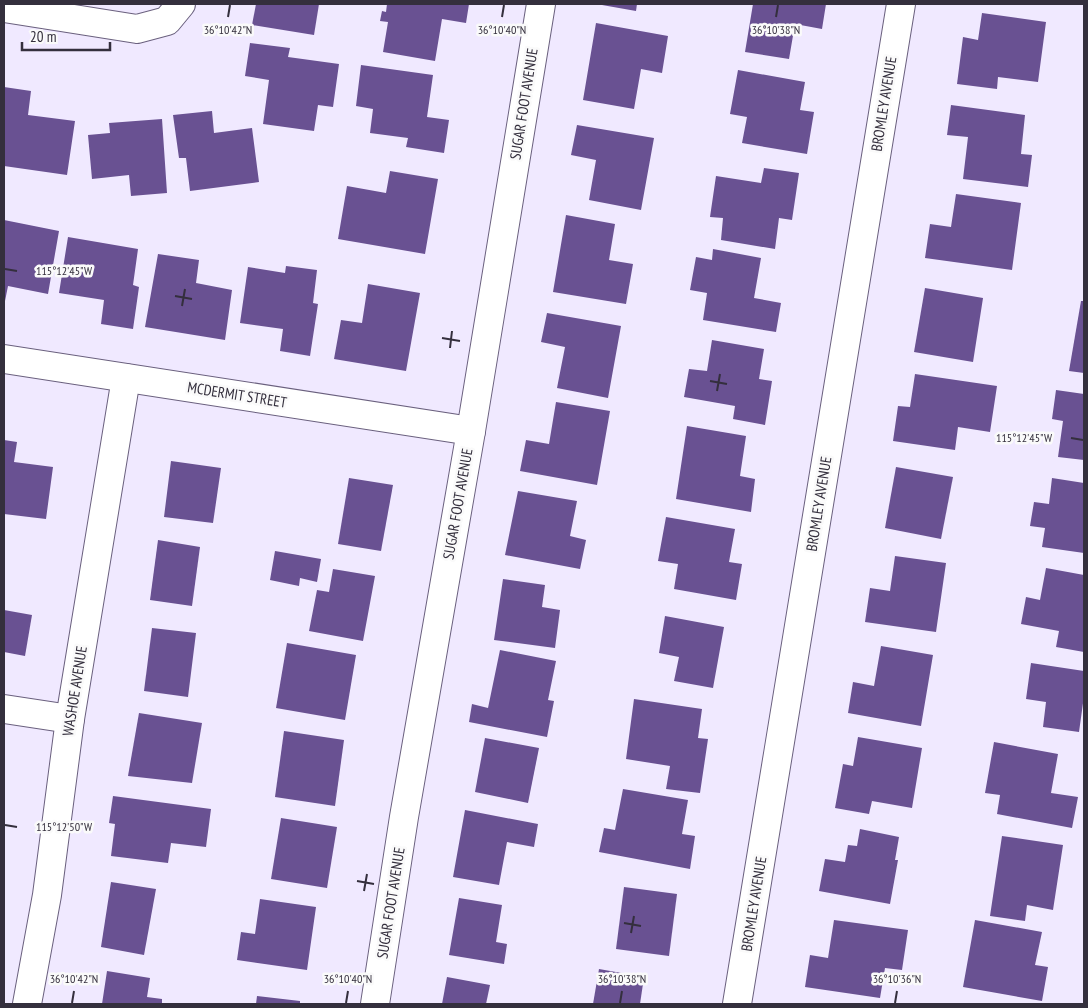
<svg xmlns="http://www.w3.org/2000/svg" width="1088" height="1008" viewBox="0 0 1088 1008" font-family="'PT Sans Narrow',sans-serif">
<rect width="100%" height="100%" fill="#f0e9ff"/>
<g fill="#695192">
<polygon points="256,4 319,4 314,35 252,25"/>
<polygon points="387,4 469,4 466,23 442,19 435,61 383,52 388,22 380,21 382,11 386,12"/>
<polygon points="602,4 637,4 636,11 602,5"/>
<polygon points="753,4 826,4 822,29 795,24 789,59 745,52"/>
<polygon points="982,13 1046,22 1038,82 998,77 997,89 957,84 963,37 978,40"/>
<polygon points="596,23 668,36 662,73 641,69 634,109 583,100"/>
<polygon points="250,43 290,48 288,57 339,64 333,107 318,105 314,131 263,124 269,80 245,76"/>
<polygon points="361,65 433,75 427,117 449,120 444,153 406,147 408,138 370,133 373,109 356,106"/>
<polygon points="738,70 805,82 800,110 814,112 807,154 742,143 747,117 730,114"/>
<polygon points="4,87 31,91 28,115 75,121 67,175 4,166"/>
<polygon points="951,105 1025,115 1021,154 1032,155 1028,187 963,179 968,137 947,135"/>
<polygon points="212,111 214,133 252,128 259,182 190,191 186,158 179,158 173,115"/>
<polygon points="162,119 167,193 131,196 129,175 92,179 88,135 110,133 109,123"/>
<polygon points="577,125 654,138 641,210 589,200 596,160 571,155"/>
<polygon points="764,168 799,173 792,220 779,218 775,249 721,240 723,218 710,217 716,176 761,183"/>
<polygon points="390,171 438,179 425,254 338,239 347,186 386,193"/>
<polygon points="956,194 1021,203 1012,270 925,258 930,224 951,227"/>
<polygon points="566,215 615,224 609,260 633,264 626,304 553,292"/>
<polygon points="4,220 59,231 48,294 8,286 5,301 4,301"/>
<polygon points="68,237 138,249 133,285 139,287 133,329 101,324 104,300 59,293"/>
<polygon points="713,249 761,258 754,298 781,303 776,332 703,320 707,293 690,290 696,257 712,260"/>
<polygon points="158,254 199,260 196,283 232,290 225,340 145,327"/>
<polygon points="286,266 317,270 313,303 318,304 310,356 280,351 283,329 240,323 248,267 285,273"/>
<polygon points="368,284 420,293 406,371 334,359 341,320 362,323"/>
<polygon points="925,288 983,298 973,362 914,352"/>
<polygon points="1081,301 1084,301 1084,373 1069,371"/>
<polygon points="547,313 621,326 608,398 557,388 565,347 541,342"/>
<polygon points="712,340 764,349 759,379 772,381 765,425 733,419 735,406 684,397 689,369 707,371"/>
<polygon points="915,374 997,386 990,432 958,427 955,450 893,441 898,406 910,407"/>
<polygon points="1056,390 1084,394 1084,460 1058,457 1063,421 1052,419"/>
<polygon points="556,402 610,411 597,485 520,471 526,440 549,444"/>
<polygon points="687,426 746,436 740,476 755,479 751,512 676,499"/>
<polygon points="4,440 17,442 14,462 53,467 46,519 4,514"/>
<polygon points="171,461 221,468 213,523 164,517"/>
<polygon points="896,467 953,477 941,539 885,528"/>
<polygon points="349,478 393,485 381,551 338,544"/>
<polygon points="1052,478 1084,483 1084,553 1042,547 1045,528 1030,526 1034,502 1049,504"/>
<polygon points="518,491 577,501 570,536 586,540 580,569 505,555"/>
<polygon points="666,517 735,529 729,562 742,564 736,600 674,589 678,564 658,561"/>
<polygon points="158,540 200,547 192,606 150,600"/>
<polygon points="275,551 321,559 317,582 300,578 299,586 270,580"/>
<polygon points="895,556 946,563 936,632 865,622 870,588 890,591"/>
<polygon points="1046,568 1084,575 1084,652 1056,647 1059,631 1021,624 1026,597 1040,600"/>
<polygon points="333,569 375,576 363,641 309,631 317,590 329,592"/>
<polygon points="503,579 545,585 542,607 560,610 555,648 494,640"/>
<polygon points="4,610 32,615 25,656 4,652"/>
<polygon points="665,616 724,627 713,688 674,681 679,657 659,653"/>
<polygon points="152,628 196,633 188,697 144,691"/>
<polygon points="287,643 356,655 345,720 276,708"/>
<polygon points="881,646 933,655 921,726 848,713 853,682 874,686"/>
<polygon points="500,650 556,661 548,700 554,701 547,737 469,722 472,704 488,708"/>
<polygon points="1031,663 1084,671 1084,696 1079,732 1043,727 1046,702 1026,699"/>
<polygon points="634,699 702,709 698,738 708,739 700,793 666,789 670,766 626,759"/>
<polygon points="139,713 202,723 192,783 128,776"/>
<polygon points="284,731 344,740 335,806 275,797"/>
<polygon points="858,737 922,748 912,808 872,801 869,814 835,808 843,764 853,766"/>
<polygon points="485,738 539,748 528,803 475,792"/>
<polygon points="994,742 1058,754 1051,793 1078,797 1072,828 997,814 1000,795 985,793"/>
<polygon points="623,789 688,800 682,834 695,836 690,869 599,852 604,828 615,830"/>
<polygon points="113,796 211,809 206,847 171,843 168,863 111,856 115,824 109,823"/>
<polygon points="465,810 538,824 534,847 507,842 499,885 453,877"/>
<polygon points="281,818 337,827 327,888 271,879"/>
<polygon points="860,829 899,837 895,860 898,860 890,904 819,891 825,859 845,862 848,845 857,846"/>
<polygon points="1002,836 1063,845 1053,910 1027,905 1025,921 990,916"/>
<polygon points="111,882 156,889 144,955 101,947"/>
<polygon points="624,887 677,894 669,956 616,949"/>
<polygon points="459,898 502,905 496,942 507,944 504,964 449,955"/>
<polygon points="260,899 316,907 307,970 237,960 241,932 255,934"/>
<polygon points="834,920 908,930 902,970 885,968 880,998 805,987 810,955 828,958"/>
<polygon points="975,920 1042,932 1035,965 1048,967 1042,1001 963,987"/>
<polygon points="599,969 644,977 640,1004 593,1004"/>
<polygon points="107,971 150,978 147,997 162,999 162,1004 102,1004"/>
<polygon points="447,977 490,985 486,1004 442,1004"/>
<polygon points="257,996 300,1001 300,1004 256,1004"/>
</g>
<g fill="none" stroke-linecap="round" stroke-linejoin="round">
<defs>
<g id="minor">
<polyline points="4,8 137,29 167,21 181,4"/>
<polyline points="4,359 471,431"/>
<polyline points="4,709 70,719"/>
<polyline points="27,1004 47,895 70,719 126,378"/>
<polyline points="375,1004 404,817 471,431 541,4"/>
<polyline points="737,1004 901,4"/>
</g>
</defs>
<use href="#minor" stroke="#6a607e" stroke-width="30"/>
<use href="#minor" stroke="#fff" stroke-width="28"/>
</g>
<path fill="none" stroke="#342f3d" stroke-width="2" d="M228,17L230,5M502,17L504,5M776,17L778,5M5,269L17,271M175,296L192,299M182,306L185,289M442,338L460,341M450,348L452,331M710,381L727,384M717,391L720,374M1071,438L1083,440M5,825L17,827M357,881L374,884M364,891L367,874M624,923L641,926M631,933L634,916M72,1003L74,991M346,1003L348,991M620,1003L622,991M895,1003L897,991"/>
<g text-anchor="middle" stroke-width="5" stroke-linejoin="round" paint-order="stroke">
<g font-size="15" fill="#342f3d" stroke="#fafafa">
<text transform="translate(524 104) rotate(-81)" y="5">SUGAR FOOT AVENUE</text>
<text transform="translate(884 104) rotate(-81)" y="5">BROMLEY AVENUE</text>
<text transform="translate(237 395) rotate(9)" y="5">MCDERMIT STREET</text>
<text transform="translate(458 504) rotate(-80)" y="5">SUGAR FOOT AVENUE</text>
<text transform="translate(819 504) rotate(-81)" y="5">BROMLEY AVENUE</text>
<text transform="translate(75 691) rotate(-81)" y="5">WASHOE AVENUE</text>
<text transform="translate(391 903) rotate(-81)" y="5">SUGAR FOOT AVENUE</text>
<text transform="translate(754 904) rotate(-81)" y="5">BROMLEY AVENUE</text>
</g>
</g>
<g font-size="12" text-anchor="middle" fill="#342f3d" stroke="#fafafa" stroke-width="5" stroke-linejoin="round" paint-order="stroke">
<text x="228" y="34">36°10'42"N</text>
<text x="502" y="34">36°10'40"N</text>
<text x="776" y="34">36°10'38"N</text>
<text x="64" y="275">115°12'45"W</text>
<text x="1024" y="442">115°12'45"W</text>
<text x="64" y="831">115°12'50"W</text>
<text x="74" y="983">36°10'42"N</text>
<text x="348" y="983">36°10'40"N</text>
<text x="622" y="983">36°10'38"N</text>
<text x="897" y="983">36°10'36"N</text>
</g>
<rect width="1088" height="1008" fill="none" stroke="#342f3d" stroke-width="10"/>
<path d="M22 42v8h88v-8" fill="none" stroke="#342f3d" stroke-width="2.5"/>
<text x="30" y="42" font-size="15" fill="#342f3d" stroke="#fafafa" stroke-width="4" paint-order="stroke">20 m</text>
</svg>
